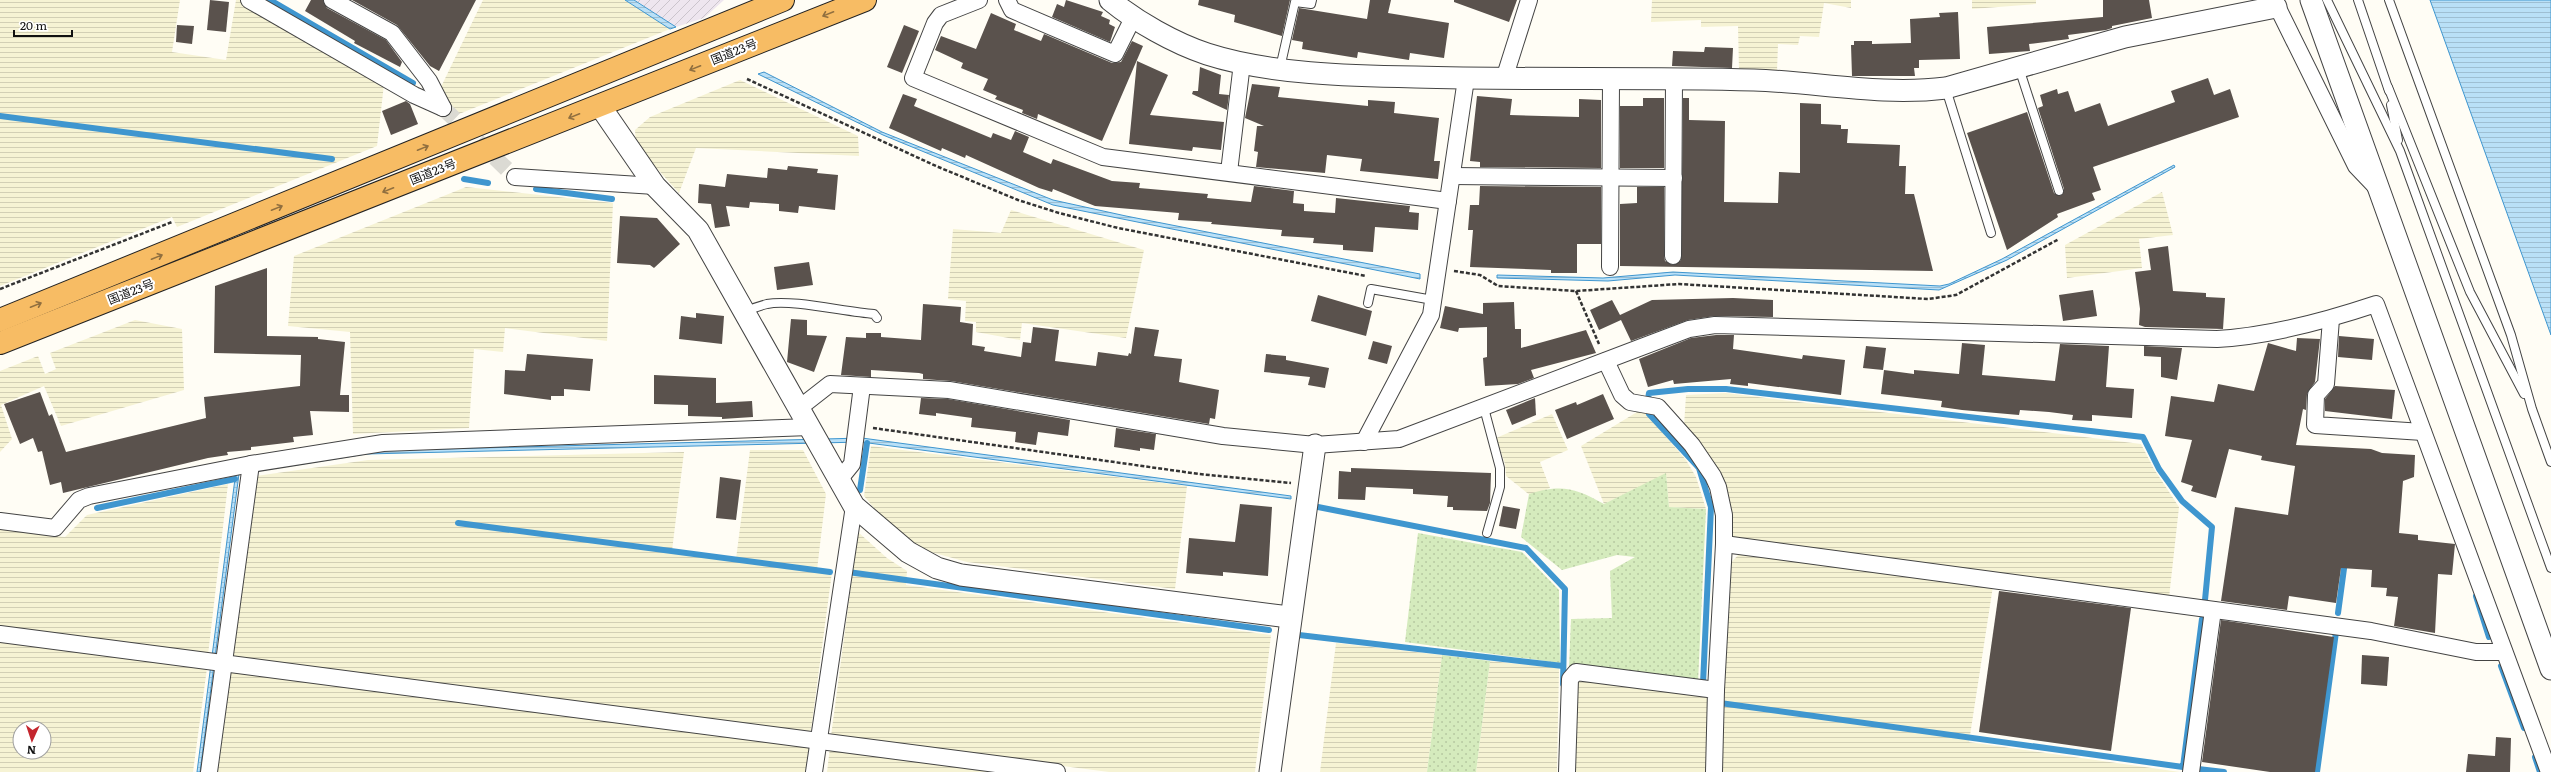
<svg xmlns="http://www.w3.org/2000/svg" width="2551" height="772" viewBox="0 0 2551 772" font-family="Literata,'Noto Sans JP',serif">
<defs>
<pattern id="industrial-furrows" width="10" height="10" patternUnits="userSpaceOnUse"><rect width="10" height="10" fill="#eee6ef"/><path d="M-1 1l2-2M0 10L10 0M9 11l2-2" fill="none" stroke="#cbc4cc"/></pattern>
<pattern id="farmland-rules" width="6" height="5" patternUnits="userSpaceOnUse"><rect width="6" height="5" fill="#f6f3d4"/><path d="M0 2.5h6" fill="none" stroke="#d2cfb5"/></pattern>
<pattern id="grass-dots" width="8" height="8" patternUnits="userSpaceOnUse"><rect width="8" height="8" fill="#d5ebbd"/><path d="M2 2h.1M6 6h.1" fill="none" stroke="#b6c8a1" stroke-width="1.8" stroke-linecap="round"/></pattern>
<pattern id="water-rules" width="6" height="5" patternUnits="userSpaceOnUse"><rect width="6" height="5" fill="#b9e0f7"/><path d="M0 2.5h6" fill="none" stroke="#9ebfd3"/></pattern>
</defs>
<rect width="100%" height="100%" fill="#fffdf5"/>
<polygon fill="url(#industrial-furrows)" points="635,0 724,0 704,18 676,27"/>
<g fill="url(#farmland-rules)" fill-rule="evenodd">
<polygon points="0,0 180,0 172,52 226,60 236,0 240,0 384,84 377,146 177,227 172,217 0,286"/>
<polygon points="483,0 625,0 670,29 459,114 439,91"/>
<polygon points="1652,0 1851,0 1851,8 1824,3 1819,37 1800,36 1798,45 1778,44 1777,71 1739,70 1738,26 1701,27 1701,20 1651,22"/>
<polygon points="1972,0 2036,0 2036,4 1972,9"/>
<polygon points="740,80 858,136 859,156 696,148 679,193 636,145 635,130 650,117"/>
<polygon points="466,187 613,203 607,341 505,328 503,352 474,349 469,428 353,434 350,332 288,326 294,256"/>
<polygon points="2162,192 2173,235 2139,239 2142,268 2067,278 2065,245"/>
<polygon points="1011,210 1144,250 1126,338 1022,323 1020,340 976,332 976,322 965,321 966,301 948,299 953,229 1001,233"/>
<polygon points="135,320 182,329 184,390 61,426 44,386 1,405 12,439 0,452 0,371 38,356 45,374 56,369 50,353"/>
<polygon points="1726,393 2141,444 2154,469 2179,507 2169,598 1735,541 1728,534 1729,517 1684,426 1686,395"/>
<polygon points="1642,409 1686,460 1696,477 1706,509 1669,507 1666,474 1604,504 1581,446"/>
<polygon points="1552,414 1568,450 1540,462 1550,488 1531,496 1506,476 1505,464 1496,438"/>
<polygon points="871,446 1187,486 1175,589 967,562 920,549 881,516 864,496"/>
<polygon points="750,450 803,450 826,494 817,570 832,572 811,730 807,732 237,659 232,654 256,476 368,460 684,452 672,551 736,559"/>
<polygon points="228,484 208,655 0,628 0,528 65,537 87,515"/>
<polygon points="858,532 887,558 907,571 906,585 1271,635 1255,772 1109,772 831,736"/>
<polygon points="1740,553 1993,586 1969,742 2180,772 1720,772 1726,568"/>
<path d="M0,639L207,668L193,772H0ZM20,728H44V752H20Z"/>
<polygon points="1336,643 1442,655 1427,772 1320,772"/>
<polygon points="1490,661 1559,668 1557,772 1476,772"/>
<polygon points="233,670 806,744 810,750 807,772 217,772 229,673"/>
<polygon points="1579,680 1705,695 1710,702 1708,772 1572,772 1574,685"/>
<polygon points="830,747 1022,772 827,772"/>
</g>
<g fill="url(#grass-dots)">
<path d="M1666,473L1669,507L1706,509L1698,683L1569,668L1571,619L1612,618L1610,571L1635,557L1617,555L1562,570L1521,537L1529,494C1562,484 1575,488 1604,504Z"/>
<polygon points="1418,533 1522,552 1559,590 1560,663 1405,642"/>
<polygon points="1442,655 1490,661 1476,772 1427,772"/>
</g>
<g fill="url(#water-rules)" stroke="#3f96cf">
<polygon points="625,0 634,0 676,27 670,29"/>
<polygon points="2430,0 2551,0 2551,335"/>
<polygon points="764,72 882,132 1053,200 1126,216 1420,274 1420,279 1053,205 883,135 758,74"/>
<polygon points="2174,165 2175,167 2007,260 1939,290 1675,275 1608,281 1497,278 1497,275 1603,278 1673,272 1940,286 1949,284 2002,259"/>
<polygon points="862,438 1291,496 1291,499 861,442 366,454 239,474 200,772 197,772 236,471 366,451"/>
</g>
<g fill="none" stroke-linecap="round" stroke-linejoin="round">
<g stroke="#3f96cf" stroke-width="6">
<polyline points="270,0 413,83"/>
<polyline points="0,116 332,159"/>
<polyline points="464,179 488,183"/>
<polyline points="536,189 612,199"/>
<polyline points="1648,399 1649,393 1688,389 1726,389 2143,437 2159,469 2182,501 2212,527 2205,600"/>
<polyline points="1649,414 1699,468 1711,507 1703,684"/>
<polyline points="860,490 867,443"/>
<polyline points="1318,507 1526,548 1565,589 1563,684"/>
<polyline points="97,508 235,479"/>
<polyline points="458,523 830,572"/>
<polyline points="848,572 1269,630"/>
<polyline points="2476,596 2489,637"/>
<polyline points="2338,613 2345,561"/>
<polyline points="1299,635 1563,666"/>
<polyline points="2501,666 2524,728"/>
<polyline points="1720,703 2183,767 2202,619"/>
<polyline points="2535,757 2540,772"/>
<polyline points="2198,769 2224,772"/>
<polyline points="2317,772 2336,632"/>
</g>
</g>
<g fill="#5a524d">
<polygon points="210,0 229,2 226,32 207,30"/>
<polygon points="311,0 323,0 327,8 386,40 402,62 400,67 354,43 355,41 305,11"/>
<polygon points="352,0 476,0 439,71 430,66 397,25"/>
<polygon points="1066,0 1103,12 1101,16 1110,20 1109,24 1115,27 1110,42 1052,17 1057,4 1064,7"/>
<polygon points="1199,0 1290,0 1282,36 1234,22 1235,15 1198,5"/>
<polygon points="1370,0 1391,0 1388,13 1449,23 1444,58 1410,53 1409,60 1358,52 1357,58 1302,49 1303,42 1292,40 1299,8 1367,19"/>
<polygon points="1454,0 1517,0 1509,22 1454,2"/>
<polygon points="2103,0 2149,0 2152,18 2112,26 2112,28 2106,30 2068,35 2069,39 2029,44 2030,51 1989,54 1987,27 2103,17"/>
<polygon points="1958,12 1960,59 1919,60 1919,68 1914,68 1915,76 1852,76 1851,45 1854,45 1854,41 1872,41 1872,44 1911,43 1910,19 1940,17 1939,13"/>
<polygon points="991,13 1016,24 1014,30 1041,41 1044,34 1112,63 1121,62 1132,41 1143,46 1102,141 1038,114 1037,119 1022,113 1023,110 995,99 997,96 983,90 988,79 961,68 963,63 935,50 941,36 976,49"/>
<polygon points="177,25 194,26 192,44 176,42"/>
<polygon points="904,25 919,31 902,73 887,67"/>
<polygon points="1705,47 1733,48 1732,68 1672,66 1673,51 1704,52"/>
<polygon points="1137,61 1168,75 1150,115 1224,122 1221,150 1193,147 1192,151 1129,144"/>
<polygon points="1200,67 1221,75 1219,94 1229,95 1227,110 1192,94 1193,91 1198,91"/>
<polygon points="2208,78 2214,95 2230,89 2239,117 2093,167 2101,190 2092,193 2095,200 2057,214 2058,217 2007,250 1967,133 2027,112 2054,193 2060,196 2064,189 2038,108 2043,106 2040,95 2057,89 2058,94 2068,91 2075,112 2100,103 2108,126 2175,102 2171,91"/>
<polygon points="1252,84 1280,87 1278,97 1368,106 1368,100 1395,102 1394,113 1439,118 1434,161 1440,161 1438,179 1360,171 1362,159 1327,155 1325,173 1256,167 1258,152 1254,151 1257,126 1264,126 1245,118"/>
<polygon points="903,94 917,99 914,106 991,138 993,133 1011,140 1015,131 1029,137 1023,152 1051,164 1053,159 1112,181 1140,183 1139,188 1208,194 1207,198 1251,202 1254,186 1294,191 1293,203 1304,204 1304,211 1335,213 1336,198 1410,206 1409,212 1419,213 1418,230 1375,227 1373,252 1343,250 1343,245 1313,243 1314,238 1281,236 1282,230 1211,224 1212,222 1178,220 1179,213 1095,206 1053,189 1052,192 1039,188 966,155 965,158 942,148 941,151 889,128"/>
<polygon points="1477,96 1512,99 1510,115 1579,117 1579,99 1601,100 1601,168 1480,167 1480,162 1470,161"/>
<polygon points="1643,98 1664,98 1664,168 1620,168 1620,106 1643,106"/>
<polygon points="1683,98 1689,98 1689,120 1725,121 1724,202 1778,203 1779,172 1800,173 1800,103 1821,104 1821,124 1841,125 1841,129 1848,129 1847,143 1900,145 1899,166 1906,166 1905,194 1914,194 1933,271 1620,266 1620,204 1637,203 1637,187 1664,187 1664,256 1665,261 1673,265 1681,260"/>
<polygon points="406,101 410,104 418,124 391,135 382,111"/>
<polygon points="788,166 818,169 817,173 838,175 835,210 799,206 798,213 779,211 779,204 750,202 749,208 726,206 730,226 715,228 711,204 698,203 699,184 725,187 727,174 767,178 768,168 787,170"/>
<polygon points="1480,186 1601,187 1601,244 1577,244 1577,273 1551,273 1551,270 1470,267 1473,230 1468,230 1470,205 1479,205"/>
<polygon points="620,216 657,218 680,244 654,268 650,265 617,263"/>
<polygon points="2168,246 2173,291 2206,293 2206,297 2225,298 2223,329 2145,327 2139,325 2140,309 2135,272 2151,270 2148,249"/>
<polygon points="809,262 813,285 777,290 774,267"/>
<polygon points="267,268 267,336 318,337 318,339 345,342 340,395 349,395 349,412 310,411 313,435 293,437 294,442 251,447 251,450 227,452 228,455 208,458 63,493 61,482 50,485 42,451 38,452 33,438 20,444 4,404 40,392 49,416 52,414 66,452 206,418 204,397 300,386 301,355 214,353 215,286"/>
<polygon points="2093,290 2097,316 2063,321 2059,295"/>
<polygon points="1318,295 1372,311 1366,336 1311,321"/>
<polygon points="1733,298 1773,300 1773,317 1715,316 1688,320 1631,341 1621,320 1599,330 1590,310 1612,300 1620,315 1652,300"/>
<polygon points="1514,302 1515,329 1521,329 1521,348 1586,330 1596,353 1531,370 1534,378 1518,384 1485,386 1483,358 1487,357 1487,327 1459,328 1458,332 1440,328 1445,306 1483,314 1483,303"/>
<polygon points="923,304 961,307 960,322 973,324 972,345 985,347 984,351 1021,357 1023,342 1031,343 1033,327 1059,330 1055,361 1096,366 1098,352 1128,356 1129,353 1131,354 1135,327 1159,330 1154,356 1182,359 1179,382 1219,390 1215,419 1210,418 1209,424 951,381 923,379 923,374 919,373 871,370 871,377 841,375 846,337 866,338 866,333 881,333 881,337 921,340"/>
<polygon points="696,313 724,316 722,344 679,339 681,316 696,318"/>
<polygon points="791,319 807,320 807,335 827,336 814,372 787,362"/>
<polygon points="1716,335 1734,335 1733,349 1802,359 1803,355 1845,360 1841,395 1748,383 1748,386 1730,384 1731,379 1674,384 1673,380 1648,387 1639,359 1691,338"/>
<polygon points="2339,336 2374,339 2372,360 2338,357"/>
<polygon points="2297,338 2320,339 2315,382 2307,394 2306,410 2303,409 2296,445 2371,449 2382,453 2415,455 2414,477 2403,481 2399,533 2418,535 2418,540 2455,544 2452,575 2438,574 2435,633 2394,626 2398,597 2386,596 2387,588 2371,587 2372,570 2341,568 2336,603 2289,596 2287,610 2221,601 2235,507 2288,515 2295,466 2261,460 2262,456 2229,449 2216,498 2191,491 2193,486 2181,482 2192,440 2165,436 2171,396 2214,402 2218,384 2254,391 2268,343 2296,351"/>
<polygon points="1373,341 1392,346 1387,364 1368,359"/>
<polygon points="1962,343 1985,345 1982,375 2055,381 2060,344 2109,346 2106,387 2134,389 2132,418 2092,415 2092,421 2072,420 2073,415 2049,412 2020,410 2019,415 1962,410 1941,407 1942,401 1881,394 1884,370 1914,374 1914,370 1959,374"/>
<polygon points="1866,346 1886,348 1883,370 1863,368"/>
<polygon points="2144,346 2182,348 2177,380 2161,377 2161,357 2144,356"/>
<polygon points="527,354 593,359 590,391 564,389 564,396 551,396 551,400 504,394 505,370 525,371"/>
<polygon points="1266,354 1286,356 1286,360 1329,368 1325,388 1308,385 1310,377 1264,372"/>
<polygon points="654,375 716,378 716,403 752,401 753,417 722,419 722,417 688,416 688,405 654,404"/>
<polygon points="2335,386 2395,390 2392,419 2325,411 2325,399"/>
<polygon points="1603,394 1614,419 1567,439 1555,410 1576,402 1577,405"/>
<polygon points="921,398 948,399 1070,420 1068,436 1038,432 1036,445 1015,442 1016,432 971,427 972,418 936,413 936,416 919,414"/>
<polygon points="1535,398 1536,415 1512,425 1506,410"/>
<polygon points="1116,428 1156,434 1154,450 1140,448 1140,451 1114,447"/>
<polygon points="1351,468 1491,473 1490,503 1487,511 1453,510 1453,507 1447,507 1448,496 1413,494 1413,489 1366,487 1365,500 1338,499 1339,471 1351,472"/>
<polygon points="720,477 741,480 736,520 716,518"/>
<polygon points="1240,504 1272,507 1268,576 1223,572 1223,576 1186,573 1189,538 1235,542"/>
<polygon points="1503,506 1520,509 1516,529 1499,526"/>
<polygon points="1999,591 2131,608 2111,751 1979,732"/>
<polygon points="2221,620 2334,637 2315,772 2270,772 2202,762"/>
<polygon points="2362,655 2389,657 2387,686 2361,684"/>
<polygon points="2496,737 2511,738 2510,772 2466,772 2468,754 2495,756"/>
</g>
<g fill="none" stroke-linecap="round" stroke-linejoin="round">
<polyline stroke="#dbdad3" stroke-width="16" stroke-dasharray="16 8" stroke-linecap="butt" points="443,108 515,177"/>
<defs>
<g id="service">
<polyline points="2327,0 2400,151 2551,568"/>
<polyline points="2358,0 2389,91"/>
<polyline points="2389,0 2511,335 2532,409 2551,462"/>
<polyline points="1280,68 1295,2 1311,4 1312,0"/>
<polyline points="2019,68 2059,191"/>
<polyline points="2388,87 2470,292 2524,394"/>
<polyline points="1946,89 1991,233"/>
<polyline points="2391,105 2398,140"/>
<polyline points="1368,303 1371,289 1433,300"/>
<path d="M744,312C751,309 759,306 767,304C792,299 845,312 874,314L877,318"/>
<polyline points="1484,408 1500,468 1500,487 1487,533"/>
</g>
<g id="minor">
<polyline points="249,0 414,95 443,108"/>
<polyline points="332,0 392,33 429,81 443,108"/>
<polyline points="979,0 941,15 935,23 913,78 1103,157 1448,201"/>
<polyline points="1007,0 1012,10 1115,54 1134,16"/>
<polyline points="2274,0 2356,166 2377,188"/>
<polyline points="1504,79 1529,0"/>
<polyline points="1229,172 1242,63"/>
<polyline points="1452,176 1674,178"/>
<polyline points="515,177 655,186"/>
<polyline points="1673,256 1674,80"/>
<polyline points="1610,267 1611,80"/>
<polyline points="2331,319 2326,384 2316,395 2315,425 2423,432"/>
<polyline points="1606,361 1622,395 1630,402 1658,407 1692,445 1713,476 1718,487 1724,515 1724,544 1716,690"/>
<path d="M798,409L830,384L949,390L1223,436L1315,445L1399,439L1689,329L1715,325L2217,339C2271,336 2325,321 2376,304L2549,772"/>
<polyline points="1364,442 1431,315 1466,79"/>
<polyline points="839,480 852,464 862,386"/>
<polyline points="0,521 55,528 79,500 89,496 251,464 383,443 810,427"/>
<polyline points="1724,544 2371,631 2476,652 2504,652"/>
<polyline points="0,634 1057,772"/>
<polyline points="209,772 251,464"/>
<polyline points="814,772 854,506"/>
<polyline points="1567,772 1570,679 1576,672 1716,690 1714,772"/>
<polyline points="2191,772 2213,610"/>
</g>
<g id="tertiary">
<path d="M1110,0C1137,22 1174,43 1207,54C1269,74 1350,76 1415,77C1528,80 1641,77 1754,80C1818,82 1881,96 1946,88L2125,37L2276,7"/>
<polyline points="2311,0 2551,669"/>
<polyline points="600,106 655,186 698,230 854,506 908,552 937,568 961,575 1289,617"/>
<polyline points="1270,772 1315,445"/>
</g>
<g id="trunk">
<polyline points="0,320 783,0"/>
<polyline points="0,343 865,0"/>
</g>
</defs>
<use href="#service" stroke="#444" stroke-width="10"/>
<use href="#minor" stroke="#444" stroke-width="18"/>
<use href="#tertiary" stroke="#444" stroke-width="23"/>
<use href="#trunk" stroke="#222" stroke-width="24"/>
<g stroke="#333" stroke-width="2.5" stroke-dasharray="4 2" stroke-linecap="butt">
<polyline points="747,79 936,166 1018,200 1059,213 1118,228 1366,276"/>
<polyline points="1454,271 1480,275 1498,286 1576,291 1679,284 1928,299 1956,295 2059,239"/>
<polyline points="0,289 172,222"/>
<polyline points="1576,291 1599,344"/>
<polyline points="873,428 1199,474 1291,483"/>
</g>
<use href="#service" stroke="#fff" stroke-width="8"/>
<use href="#minor" stroke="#fff" stroke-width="16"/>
<use href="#tertiary" stroke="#fff" stroke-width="21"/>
<use href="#trunk" stroke="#f7bc64" stroke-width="22"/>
</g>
<defs><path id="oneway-shaft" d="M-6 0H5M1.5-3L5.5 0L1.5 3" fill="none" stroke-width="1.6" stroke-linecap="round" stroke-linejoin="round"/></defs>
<g stroke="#906f3f">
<use href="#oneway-shaft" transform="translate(828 14) rotate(158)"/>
<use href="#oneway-shaft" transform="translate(695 68) rotate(158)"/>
<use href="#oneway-shaft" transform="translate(574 116) rotate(158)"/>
<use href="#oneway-shaft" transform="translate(423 148) rotate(-22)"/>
<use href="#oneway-shaft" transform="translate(388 190) rotate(158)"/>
<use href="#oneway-shaft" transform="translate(277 208) rotate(-22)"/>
<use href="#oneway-shaft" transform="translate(157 257) rotate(-22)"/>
<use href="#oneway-shaft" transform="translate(36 305) rotate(-22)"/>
</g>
<g text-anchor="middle" stroke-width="4" stroke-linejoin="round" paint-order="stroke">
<g font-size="12" fill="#111" stroke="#fff">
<text transform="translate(734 52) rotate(-22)" y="4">国道23号</text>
<text transform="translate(433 172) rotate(-22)" y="4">国道23号</text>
<text transform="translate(131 292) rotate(-21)" y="4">国道23号</text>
</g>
</g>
<g transform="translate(32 740) rotate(183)"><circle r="19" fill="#ffffff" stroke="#a0a0a0"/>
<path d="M0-3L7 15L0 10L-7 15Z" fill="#c4262e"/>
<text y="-6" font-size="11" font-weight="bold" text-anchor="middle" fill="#111111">N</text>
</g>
<path d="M14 30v6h58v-6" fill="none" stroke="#111111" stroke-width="2"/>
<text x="20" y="30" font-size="12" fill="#111111" stroke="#ffffff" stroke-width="3" paint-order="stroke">20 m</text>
</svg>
